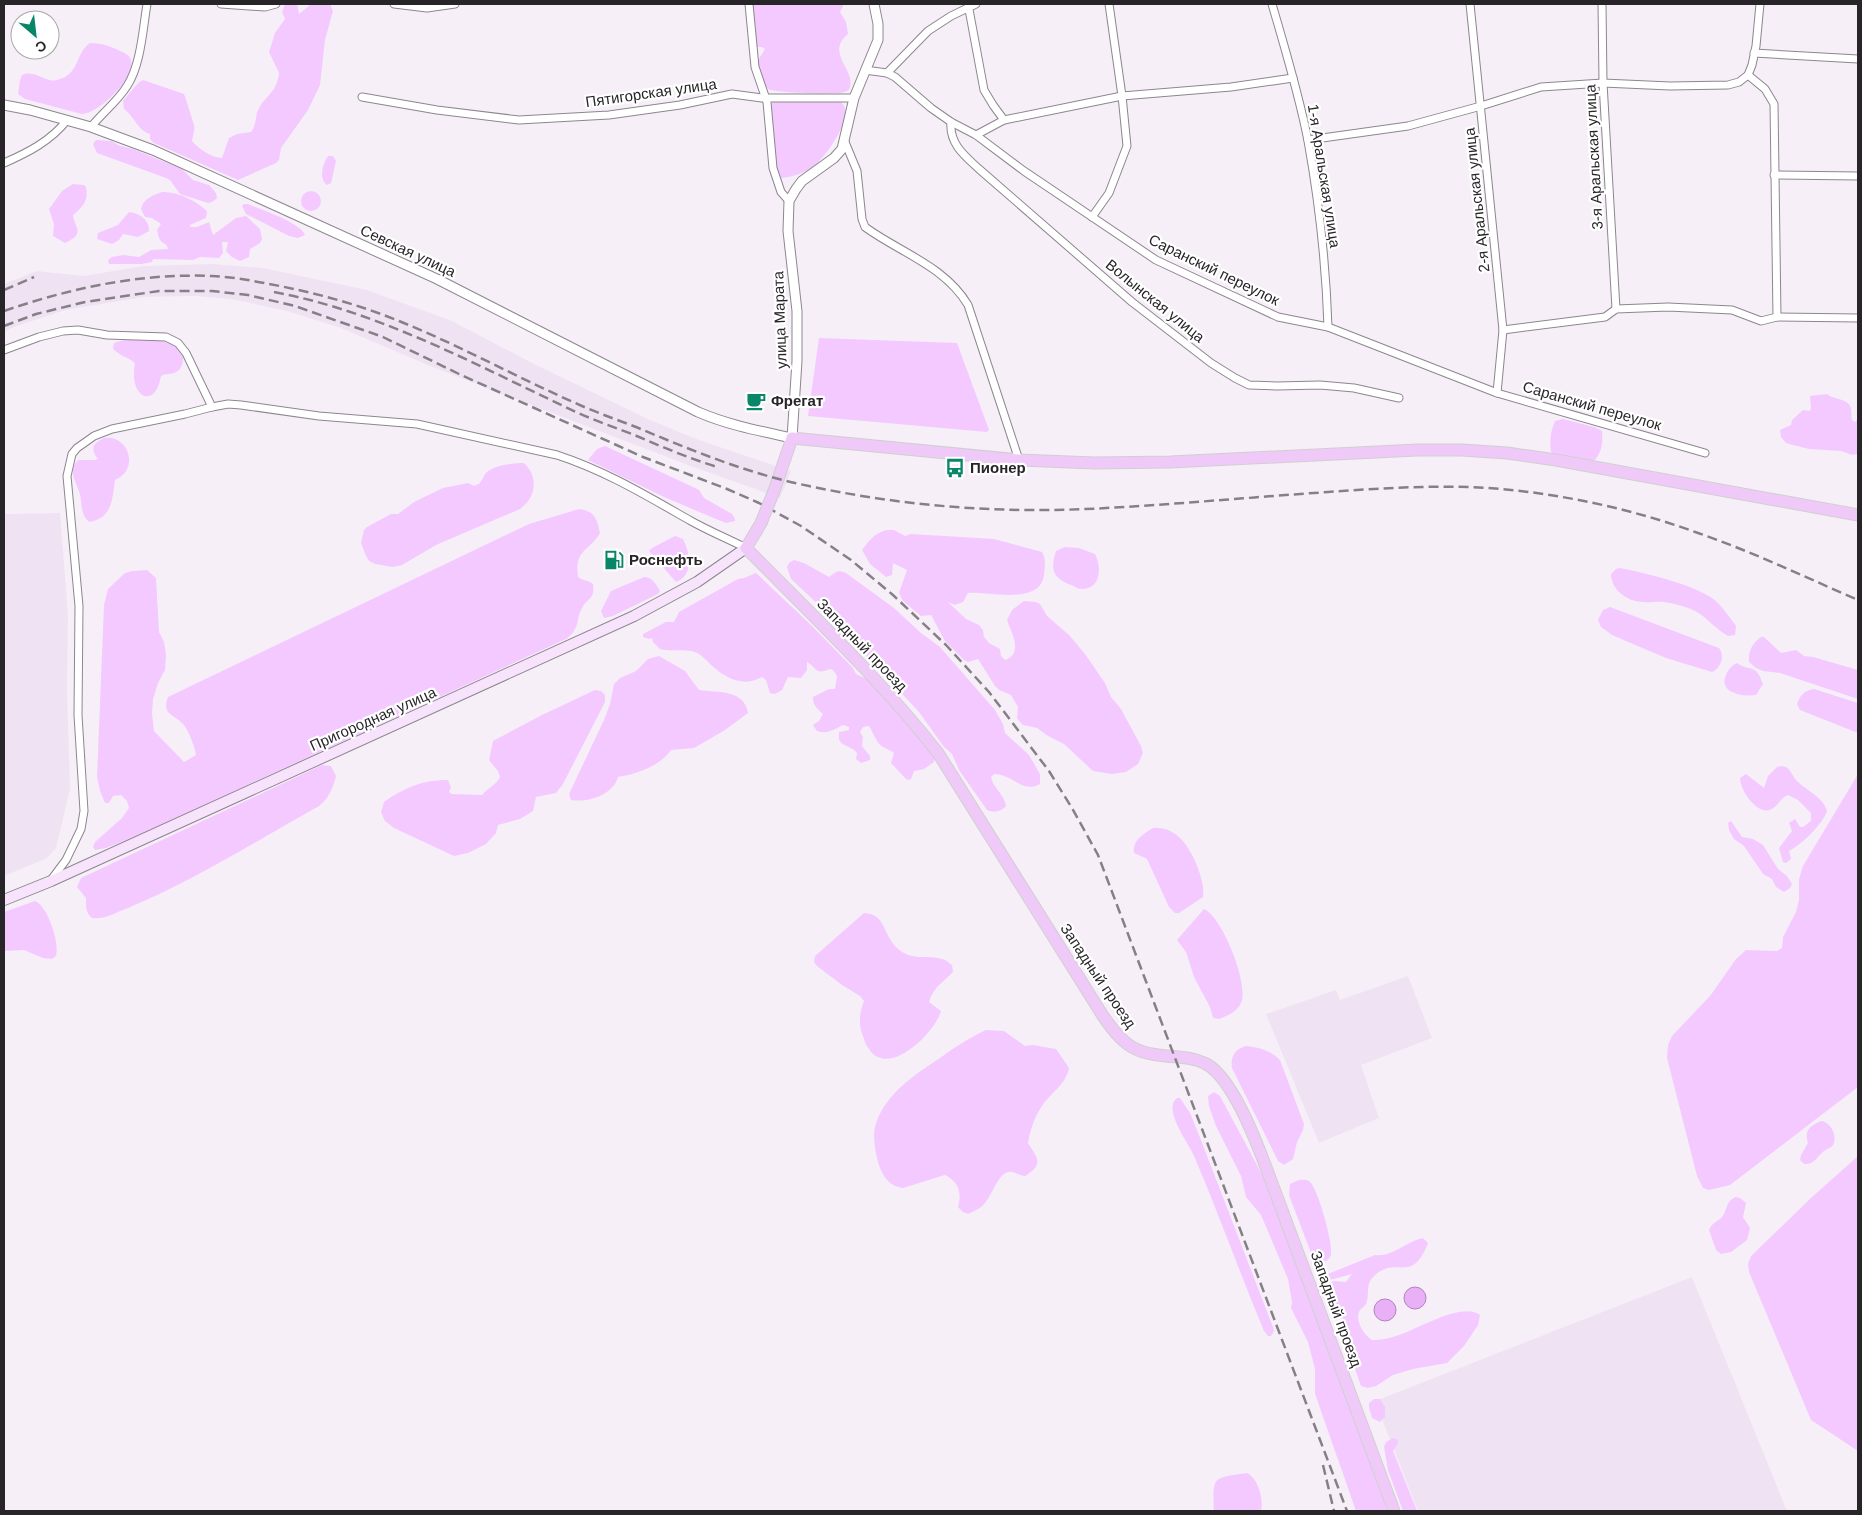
<svg xmlns="http://www.w3.org/2000/svg" width="1862" height="1515" viewBox="0 0 1862 1515" font-family="Helvetica,sans-serif">
<rect width="100%" height="100%" fill="#f7eff8"/>
<g fill="#efe3f3">
<polygon points="213,264 263,268 367,290 452,321 534,364 650,420 699,440 791,471 780,498 688,465 430,366 341,328 287,311 231,299 194,296 144,297 65,310 14,327 4,332 4,284 37,271 84,276 143,266"/>
<polygon points="60,513 68,615 67,690 70,789 56,848 47,858 4,876 4,514"/>
<polygon points="1408,976 1432,1038 1361,1065 1379,1118 1319,1143 1266,1014 1336,990 1340,1000"/>
<polygon points="1692,1277 1787,1511 1418,1511 1375,1401"/>
</g>
<g fill="#f4c9ff">
<path d="M285,4H297L299,14L311,4H330L333,11L325,40L320,85L308,110L281,148L279,160L276,163L238,180L154,143L150,139V134C138,131 134,116 124,109L123,101C129,95 136,83 143,80L184,94C185,96 193,121 194,125C195,130 193,136 192,141C199,149 212,158 222,158L229,138L237,134L251,132C256,126 255,120 257,113C263,96 277,94 279,73L269,52L275,33L285,19L282,12Z"/>
<path d="M751,4H844L840,12L846,22L848,34C825,53 855,69 850,87C849,90 848,91 845,92C836,95 777,93 768,89L760,78L757,62L765,49L762,47H756L755,24Z"/>
<path d="M90,43C99,43 108,45 116,49C121,52 130,54 131,60C136,78 98,114 82,114L25,99L18,94L20,80L22,75C35,69 45,83 57,80C80,75 75,53 90,43Z"/>
<path d="M775,101H839C859,111 826,157 814,166C805,173 793,177 781,178L779,175L776,166L771,106L772,103Z"/>
<polygon points="96,140 111,141 120,146 133,149 182,169 193,180 209,185 216,193 217,198 212,202 208,203 180,194 170,180 166,178 97,153 93,144"/>
<path d="M328,156H333L336,161L331,183L327,185C318,179 323,163 328,156Z"/>
<path d="M73,184L84,185L86,187C89,200 83,207 73,215C75,229 86,233 65,243L53,236L54,224L49,209L62,191Z"/>
<circle cx="311" cy="201" r="10"/>
<path d="M162,192C178,191 196,201 207,211L206,218L190,225V227H197L209,222L213,235L236,218L246,216L260,229L262,239L260,243L250,249L249,257L240,261L232,257L226,251L228,242H222L223,253L219,258L200,257L193,260L153,259L152,262L142,264H109L108,260L112,257L123,255L139,257L151,250L168,249C167,243 163,244 160,240C158,237 158,233 157,230L161,224L152,218L145,217L141,209C143,199 153,195 162,192Z"/>
<path d="M244,204H248C261,210 300,222 305,235L298,238L289,236L246,214L242,206Z"/>
<path d="M129,212C139,213 150,220 149,231L138,237L123,234L119,240L112,244L97,239L98,233L118,225Z"/>
<polygon points="819,338 957,343 989,430 987,432 808,416"/>
<path d="M124,340C139,340 184,336 183,359C183,364 181,370 176,372C171,375 166,373 161,376C155,411 128,397 135,363C128,357 120,356 113,349L114,343Z"/>
<path d="M1827,394C1834,400 1848,398 1851,408C1852,413 1851,416 1852,420L1855,422L1858,419V454L1852,455L1841,451L1809,449L1789,444L1786,443L1781,437L1780,430L1791,425L1792,420L1803,410L1809,411L1811,409L1810,396Z"/>
<path d="M1563,419L1594,427L1602,431C1603,442 1602,451 1595,460C1580,460 1564,458 1551,452C1549,440 1551,431 1555,421Z"/>
<path d="M104,438C129,434 140,470 115,480C112,499 113,518 89,522C79,513 83,502 79,491C75,480 68,471 78,460H94L98,459C90,449 92,444 104,438Z"/>
<polygon points="605,446 693,487 699,490 704,498 732,514 735,519 735,521 726,523 716,519 664,497 588,460 597,449"/>
<path d="M524,463C539,477 536,498 520,509L436,545L402,565L393,567L375,564L369,561L366,556L361,543L364,530L367,527L391,514H398L414,502L443,488L468,483L474,486L479,484C482,481 483,477 485,474C492,465 514,463 524,463Z"/>
<path d="M579,509C595,511 597,519 600,533C590,551 574,549 578,577C583,581 588,580 593,584C595,600 588,597 582,608C575,621 581,628 566,639L132,838L106,848L95,850L93,847L95,842L122,818L129,808L127,801L121,795L113,796L109,803H105L100,791L97,777L104,605L108,589L125,573L132,571L147,570L156,578L159,632L164,642L166,655L165,670L158,683L153,699L152,713L154,731L184,762L196,755C194,745 190,734 184,725C175,714 161,716 168,697L529,524Z"/>
<path d="M887,530H894L905,536L911,534L994,539L1042,552C1046,558 1045,567 1044,575C1040,606 988,591 968,593L963,602L955,605L948,602L966,619L979,625L983,630L984,637L989,643L1000,649L1001,656L1005,660C1024,653 1011,632 1007,620L1012,610L1024,601L1036,602L1040,604L1047,616L1069,635L1085,654L1105,683L1111,697L1121,709L1141,746L1143,753L1138,764L1126,772L1112,774L1093,771L1064,744L1048,736L1037,728L1023,725L1020,722L1017,718L1018,707L1011,695L999,690L995,686L978,659L968,662L964,660L945,641L931,615L921,616L903,601L899,593L907,570L893,563L892,575L886,577L870,564L862,550C871,539 873,534 887,530Z"/>
<path d="M675,536L683,539C690,553 694,575 676,582L649,551L652,548Z"/>
<path d="M1065,547L1079,548L1095,554C1102,567 1101,590 1081,589C1077,589 1075,586 1071,585C1053,578 1050,570 1056,551Z"/>
<path d="M794,560L804,563L829,577C836,573 836,569 846,573L894,608L921,633L940,647L995,710L1003,724L1005,733L1029,755L1040,774V784C1022,794 1013,774 994,774L991,777C993,788 1005,795 1006,806C1001,812 994,813 987,810L959,770L952,754L944,747L919,712L822,608L791,579L787,567L789,563Z"/>
<path d="M1620,568C1645,573 1698,585 1717,602C1724,609 1730,618 1736,626L1735,635L1728,636C1715,629 1706,616 1693,610C1684,606 1673,603 1663,602C1657,601 1650,603 1643,602C1628,602 1611,590 1611,574L1616,569Z"/>
<path d="M756,573L811,625L853,668L856,674L869,680L898,710L934,757V762L924,769L914,771L911,779L909,780L906,779L891,763L894,753C890,750 887,749 883,747C876,743 873,732 869,726L863,727L860,732L863,737L862,746L870,756V760L861,763L856,759L857,753C852,746 843,747 839,740V732L849,730V727L843,725C835,729 826,735 817,731L813,725L819,721L823,714C818,710 812,704 813,697L829,689H835L837,676L833,670L830,669C815,675 818,669 807,662V670L801,678L788,677L782,690L775,694L770,693L766,680L762,677C743,688 725,678 710,664C705,659 699,652 691,651C681,649 670,652 660,649L653,642L652,638L649,639L643,637V634L666,622H674L679,612L738,579L744,578Z"/>
<path d="M644,577C652,577 656,584 660,591L658,594L613,616L604,618L601,611L611,591Z"/>
<path d="M1610,607L1719,648C1725,656 1721,668 1712,672L1666,658L1612,635L1601,627L1598,620L1603,610Z"/>
<path d="M1761,637H1764L1781,653L1796,650L1804,656L1813,657L1858,670V699L1780,673L1763,671L1756,668L1749,662C1748,652 1752,643 1761,637Z"/>
<path d="M659,656L685,671L699,690C719,693 744,689 748,713L725,730L694,748L671,750C660,766 637,774 618,777C613,795 588,803 571,800L569,794L604,720L610,704L614,684L620,678L636,671L648,659Z"/>
<path d="M1737,663C1750,672 1756,663 1763,684L1756,695C1743,697 1718,693 1726,675C1728,670 1732,665 1737,663Z"/>
<path d="M1814,689L1858,703V733L1800,710L1797,704C1800,695 1805,690 1814,689Z"/>
<path d="M595,690L601,691L605,695V702L563,784L556,793L536,797L533,811L520,819L498,825L496,833L486,844L468,853L454,856L394,828L385,821L381,812L384,802C403,788 425,779 448,780L451,787L449,792L452,794L482,795C488,788 497,784 500,777L498,771L489,760L493,741L542,715Z"/>
<path d="M322,765L331,766L336,776C333,788 329,798 319,806C256,841 195,880 128,908C117,912 104,920 92,918C85,912 86,906 86,898L77,887L81,878Z"/>
<path d="M1777,767C1780,766 1783,766 1786,767C1790,769 1793,776 1796,780C1805,790 1823,796 1827,811C1823,824 1801,845 1789,851L1791,859L1786,863L1783,862L1779,848L1792,831L1789,823L1795,819L1800,827H1803L1811,821V813L1798,800L1788,795C1780,798 1778,807 1770,810C1756,814 1740,790 1740,778L1746,774L1764,788L1768,776Z"/>
<polygon points="1858,774 1858,1087 1730,1185 1709,1190 1703,1188 1697,1176 1667,1058 1668,1045 1672,1036 1710,996 1736,959 1746,950 1777,951 1782,948 1783,937 1796,912 1799,900 1799,879 1803,866"/>
<polygon points="1731,821 1742,837 1753,839 1763,845 1778,869 1787,876 1792,884 1790,888 1784,892 1776,887 1772,879 1763,874 1744,846 1734,839 1729,830 1728,823"/>
<path d="M1153,828C1161,827 1168,829 1175,834C1190,843 1206,880 1203,897L1179,913H1175L1169,907L1147,859L1134,853C1132,841 1143,834 1153,828Z"/>
<path d="M35,901C48,906 60,944 56,956L52,959L43,958L24,950L4,951V912Z"/>
<path d="M1204,909C1222,916 1250,986 1241,1003C1237,1012 1227,1016 1219,1019L1213,1018L1210,1007L1194,977L1186,952L1177,940Z"/>
<path d="M864,913C886,914 883,935 897,948C913,962 925,954 942,959C945,959 949,963 952,965L953,972L937,987L931,996L929,1002L941,1011C935,1033 888,1079 869,1049C866,1046 865,1042 864,1039C858,1026 859,1014 864,1001L860,996L842,985L817,966L814,962L815,956Z"/>
<path d="M986,1030L1004,1031L1025,1046L1033,1045L1056,1049L1069,1068C1066,1085 1051,1092 1042,1106C1035,1116 1030,1130 1028,1143C1038,1159 1044,1164 1025,1176C1020,1176 1014,1171 1009,1172C999,1172 992,1195 985,1203C981,1208 975,1211 968,1214L963,1212L958,1207C962,1193 959,1182 945,1175L903,1188C888,1186 882,1175 878,1162C875,1150 872,1135 876,1123C887,1093 914,1075 940,1058C955,1047 969,1038 986,1030Z"/>
<path d="M1247,1046C1260,1048 1270,1050 1280,1060L1304,1124L1303,1130L1297,1142L1293,1159L1284,1165L1278,1161L1232,1068C1230,1056 1236,1048 1247,1046Z"/>
<polygon points="1214,1092 1220,1096 1265,1180 1334,1362 1387,1511 1356,1511 1315,1394 1315,1369 1308,1342 1291,1308 1292,1302 1288,1279 1261,1215 1246,1197 1241,1176 1216,1126 1209,1106 1208,1096"/>
<path d="M1177,1098H1180L1190,1113L1199,1135L1273,1327L1274,1331L1271,1336H1268L1264,1331C1240,1274 1219,1214 1194,1156C1189,1144 1162,1109 1177,1098Z"/>
<path d="M1821,1121C1830,1122 1837,1134 1834,1143C1832,1148 1828,1148 1824,1151C1817,1156 1815,1165 1804,1164L1800,1160L1801,1155L1808,1143C1804,1130 1810,1126 1821,1121Z"/>
<polygon points="1858,1156 1858,1451 1811,1420 1749,1272 1748,1264 1751,1256 1811,1198"/>
<path d="M1299,1180C1303,1180 1307,1179 1310,1182C1318,1189 1333,1243 1331,1254C1330,1263 1319,1263 1313,1258L1289,1195L1290,1184Z"/>
<path d="M1736,1197L1740,1198L1746,1203L1743,1217L1750,1228L1747,1240L1731,1252L1721,1254L1716,1250L1709,1230C1712,1223 1716,1222 1721,1218C1728,1211 1725,1201 1736,1197Z"/>
<path d="M1423,1238L1428,1243C1411,1286 1398,1254 1374,1276C1366,1283 1369,1292 1367,1301C1366,1306 1363,1307 1360,1310C1354,1320 1364,1335 1372,1340C1381,1340 1391,1338 1399,1335C1417,1329 1463,1301 1480,1315L1478,1325L1464,1346L1447,1363L1413,1369L1393,1375L1376,1386L1368,1388L1361,1386L1341,1329L1343,1319C1335,1308 1325,1297 1330,1283L1334,1281L1346,1282L1352,1274L1326,1281L1323,1276L1375,1255C1391,1258 1407,1241 1423,1238Z"/>
<polygon points="1374,1399 1380,1399 1385,1407 1385,1417 1380,1422 1372,1418 1369,1408 1369,1403"/>
<polygon points="1393,1438 1397,1439 1398,1443 1393,1451 1417,1511 1403,1511 1388,1470 1384,1447 1386,1442"/>
<path d="M1247,1473C1258,1478 1264,1500 1261,1511H1214C1213,1476 1212,1478 1247,1473Z"/>
</g>
<g fill="#e9b0f7" stroke="#af86b9">
<circle cx="1415" cy="1298" r="11"/>
<circle cx="1385" cy="1310" r="11"/>
</g>
<g fill="none" stroke-linecap="round" stroke-linejoin="round">
<defs>
<g id="minor">
<polyline points="221,4 265,7 276,4"/>
<polyline points="394,4 427,8 455,4"/>
<polyline points="749,4 755,67 767,102 773,168 781,192 789,201"/>
<polyline points="968,4 984,90 993,105 1004,120"/>
<path d="M1272,4C1285,49 1299,94 1308,141C1319,202 1326,265 1328,327"/>
<polyline points="1470,4 1503,330 1497,393"/>
<polyline points="1602,4 1603,83 1616,309"/>
<polyline points="1754,53 1858,59"/>
<polyline points="865,70 887,73 895,77 931,108 951,122 976,135 1024,171 1156,260 1278,317 1328,327 1497,393 1705,453"/>
<polyline points="887,73 928,31 951,16 976,4"/>
<polyline points="1748,75 1765,89 1774,104 1777,317"/>
<polyline points="362,97 437,110 519,120 609,115 680,105 732,94 762,98 854,98"/>
<path d="M951,122C949,144 965,156 979,169L1132,302L1211,363L1235,378L1249,385L1277,386L1320,385L1354,388L1399,398"/>
<path d="M91,127C102,113 118,101 127,86C141,65 143,28 147,4"/>
<polyline points="976,135 1004,120 1122,96 1231,87 1293,78"/>
<polyline points="1308,140 1408,126 1481,106 1541,87 1603,83 1670,86 1728,85 1739,82 1748,75 1752,65 1756,46 1760,4"/>
<path d="M845,142L857,171L862,219L865,227C899,252 945,266 968,305L1019,460"/>
<path d="M4,163C27,153 51,141 67,120"/>
<polyline points="1774,175 1858,176"/>
<polyline points="1092,217 1109,193 1127,146 1122,96 1109,4"/>
<polyline points="1503,330 1605,317 1616,309 1668,307 1732,310 1761,321 1777,317 1858,318"/>
<polyline points="4,350 39,337 63,331 78,330 107,335 166,337 178,343 186,353 212,407"/>
<path d="M51,880L66,860L81,829L84,811L78,715L79,606L67,476L72,454L77,448L94,436L112,429L185,414L212,407L228,404L241,405L319,416L417,424L557,455C606,471 647,496 691,521C709,531 728,539 746,548"/>
</g>
<path id="tertiary" d="M4,105L30,110L91,127L153,150L437,279L698,412C728,425 760,431 792,438L797,361V311L788,231L789,201L796,189L802,181L834,158L842,149L854,98L878,40V24L874,4"/>
<polyline id="secondary" points="4,900 51,881 634,616 697,582 746,548"/>
<g id="primary">
<polyline points="774,491 792,438 1019,460 1095,463 1170,462 1417,450 1462,450 1507,453 1556,460 1858,515"/>
<path d="M761,523L746,548C812,615 881,680 938,753L1103,1016C1127,1051 1138,1054 1179,1057C1190,1058 1202,1060 1211,1067C1236,1086 1259,1148 1270,1178L1394,1511"/>
</g>
</defs>
<use href="#minor" stroke="#8d868f" stroke-width="9"/>
<use href="#tertiary" stroke="#8d868f" stroke-width="11"/>
<use href="#secondary" stroke="#8d868f" stroke-width="12"/>
<use href="#primary" stroke="#d0cfd0" stroke-width="13"/>
<use href="#minor" stroke="#fff" stroke-width="7"/>
<use href="#tertiary" stroke="#fff" stroke-width="9"/>
<use href="#secondary" stroke="#f7e4fc" stroke-width="10"/>
<use href="#primary" stroke="#efcaf9" stroke-width="11"/>
<g stroke="#858086" stroke-width="2.5" stroke-dasharray="10 5" stroke-linecap="butt">
<polyline points="4,290 34,277"/>
<path d="M274,292C381,312 478,366 576,412C594,420 613,427 632,434C660,446 688,458 717,467"/>
<path d="M4,311C71,288 140,273 212,276C231,277 250,280 269,284C313,292 357,304 399,321C461,346 520,379 582,406C600,414 618,420 636,427C693,451 749,474 809,486C907,507 1007,514 1106,508C1180,504 1254,497 1328,492C1385,488 1443,484 1501,489C1568,495 1635,510 1698,533C1753,552 1805,577 1858,600"/>
<polyline points="4,326 36,314 85,302 159,291 212,291 248,295 295,306 383,337 459,374 643,457 727,489 759,503 801,526 851,560 893,595 946,645 989,692 1049,771 1072,808 1098,855 1347,1511"/>
<polyline points="1323,1465 1334,1511"/>
</g>
<defs>
<polyline id="primary-bridge" points="761,523 774,491"/>
</defs>
<use href="#primary-bridge" stroke="#d0cfd0" stroke-width="13" stroke-linecap="butt"/>
<use href="#primary-bridge" stroke="#efcaf9" stroke-width="11"/>
</g>
<defs>
<symbol id="cafe-bare" viewBox="-9 -9 18 18"><path d="M-5.5-4.5H6V0H3Q3 3.5 0 3.5H-2.5Q-5.5 3.5-5.5 0ZM3-3.2v2h1.7v-2ZM-6 4.5H4V6H-6Z" fill="#088668" stroke="#fff" stroke-width="2.5" paint-order="stroke"/></symbol>
<symbol id="bus-bare" viewBox="-9 -9 18 18"><path d="M-5-6H5V4H4V6H2V4H-2V6H-4V4H-5ZM-3.5-4V0h7V-4ZM-3.5 1.2v1.5H-2V1.2ZM2 1.2v1.5H3.5V1.2Z" fill="#088668" stroke="#fff" stroke-width="2.5" paint-order="stroke"/></symbol>
<symbol id="fuel-bare" viewBox="-9 -9 18 18"><path d="M-5.5-6h7V0h2V4h1.3V-2.5L3-4.5l.8-.8L6-3V5H2.5V1h-1V6h-7ZM-4.2-4.7v3.2H.2V-4.7Z" fill="#088668" stroke="#fff" stroke-width="2.5" paint-order="stroke"/></symbol>
</defs>
<g fill-rule="evenodd">
<use href="#cafe-bare" x="742" y="387" width="28" height="28"/>
<use href="#bus-bare" x="941" y="454" width="28" height="28"/>
<use href="#fuel-bare" x="600" y="546" width="28" height="28"/>
</g>
<g text-anchor="middle" stroke-width="4.5" stroke-linejoin="round" paint-order="stroke">
<g font-size="15" fill="#282528" stroke="#fff">
<text transform="translate(651 93) rotate(-8)" y="5">Пятигорская улица</text>
<text transform="translate(1594 157) rotate(-93)" y="5">3-я Аральская улица</text>
<text transform="translate(1324 176) rotate(81)" y="5">1-я Аральская улица</text>
<text transform="translate(1477 200) rotate(-96)" y="5">2-я Аральская улица</text>
<text transform="translate(408 251) rotate(25)" y="5">Севская улица</text>
<text transform="translate(1214 270) rotate(26)" y="5">Саранский переулок</text>
<text transform="translate(1155 301) rotate(39)" y="5">Волынская улица</text>
<text transform="translate(780 320) rotate(-92)" y="5">улица Марата</text>
<text transform="translate(1592 406) rotate(16)" y="5">Саранский переулок</text>
<text transform="translate(862 645) rotate(46)" y="5">Западный проезд</text>
<text transform="translate(373 719) rotate(-24)" y="5">Пригородная улица</text>
<text transform="translate(1098 976) rotate(56)" y="5">Западный проезд</text>
<text transform="translate(1336 1309) rotate(70)" y="5">Западный проезд</text>
</g>
<g font-size="15" font-weight="bold" fill="#282528" stroke="#fff" text-anchor="start">
<text x="771" y="406">Фрегат</text>
<text x="970" y="473">Пионер</text>
<text x="629" y="565">Роснефть</text>
</g>
</g>
<rect width="1862" height="1515" fill="none" stroke="#282528" stroke-width="10"/>
<g transform="translate(35 35) rotate(152)"><circle r="24" fill="#ffffff" stroke="#a9a8a9"/>
<path d="M0-4L9 19L0 12L-9 19Z" fill="#088668"/>
<text y="-8" font-size="14" font-weight="bold" text-anchor="middle" fill="#282528">С</text>
</g>
</svg>
